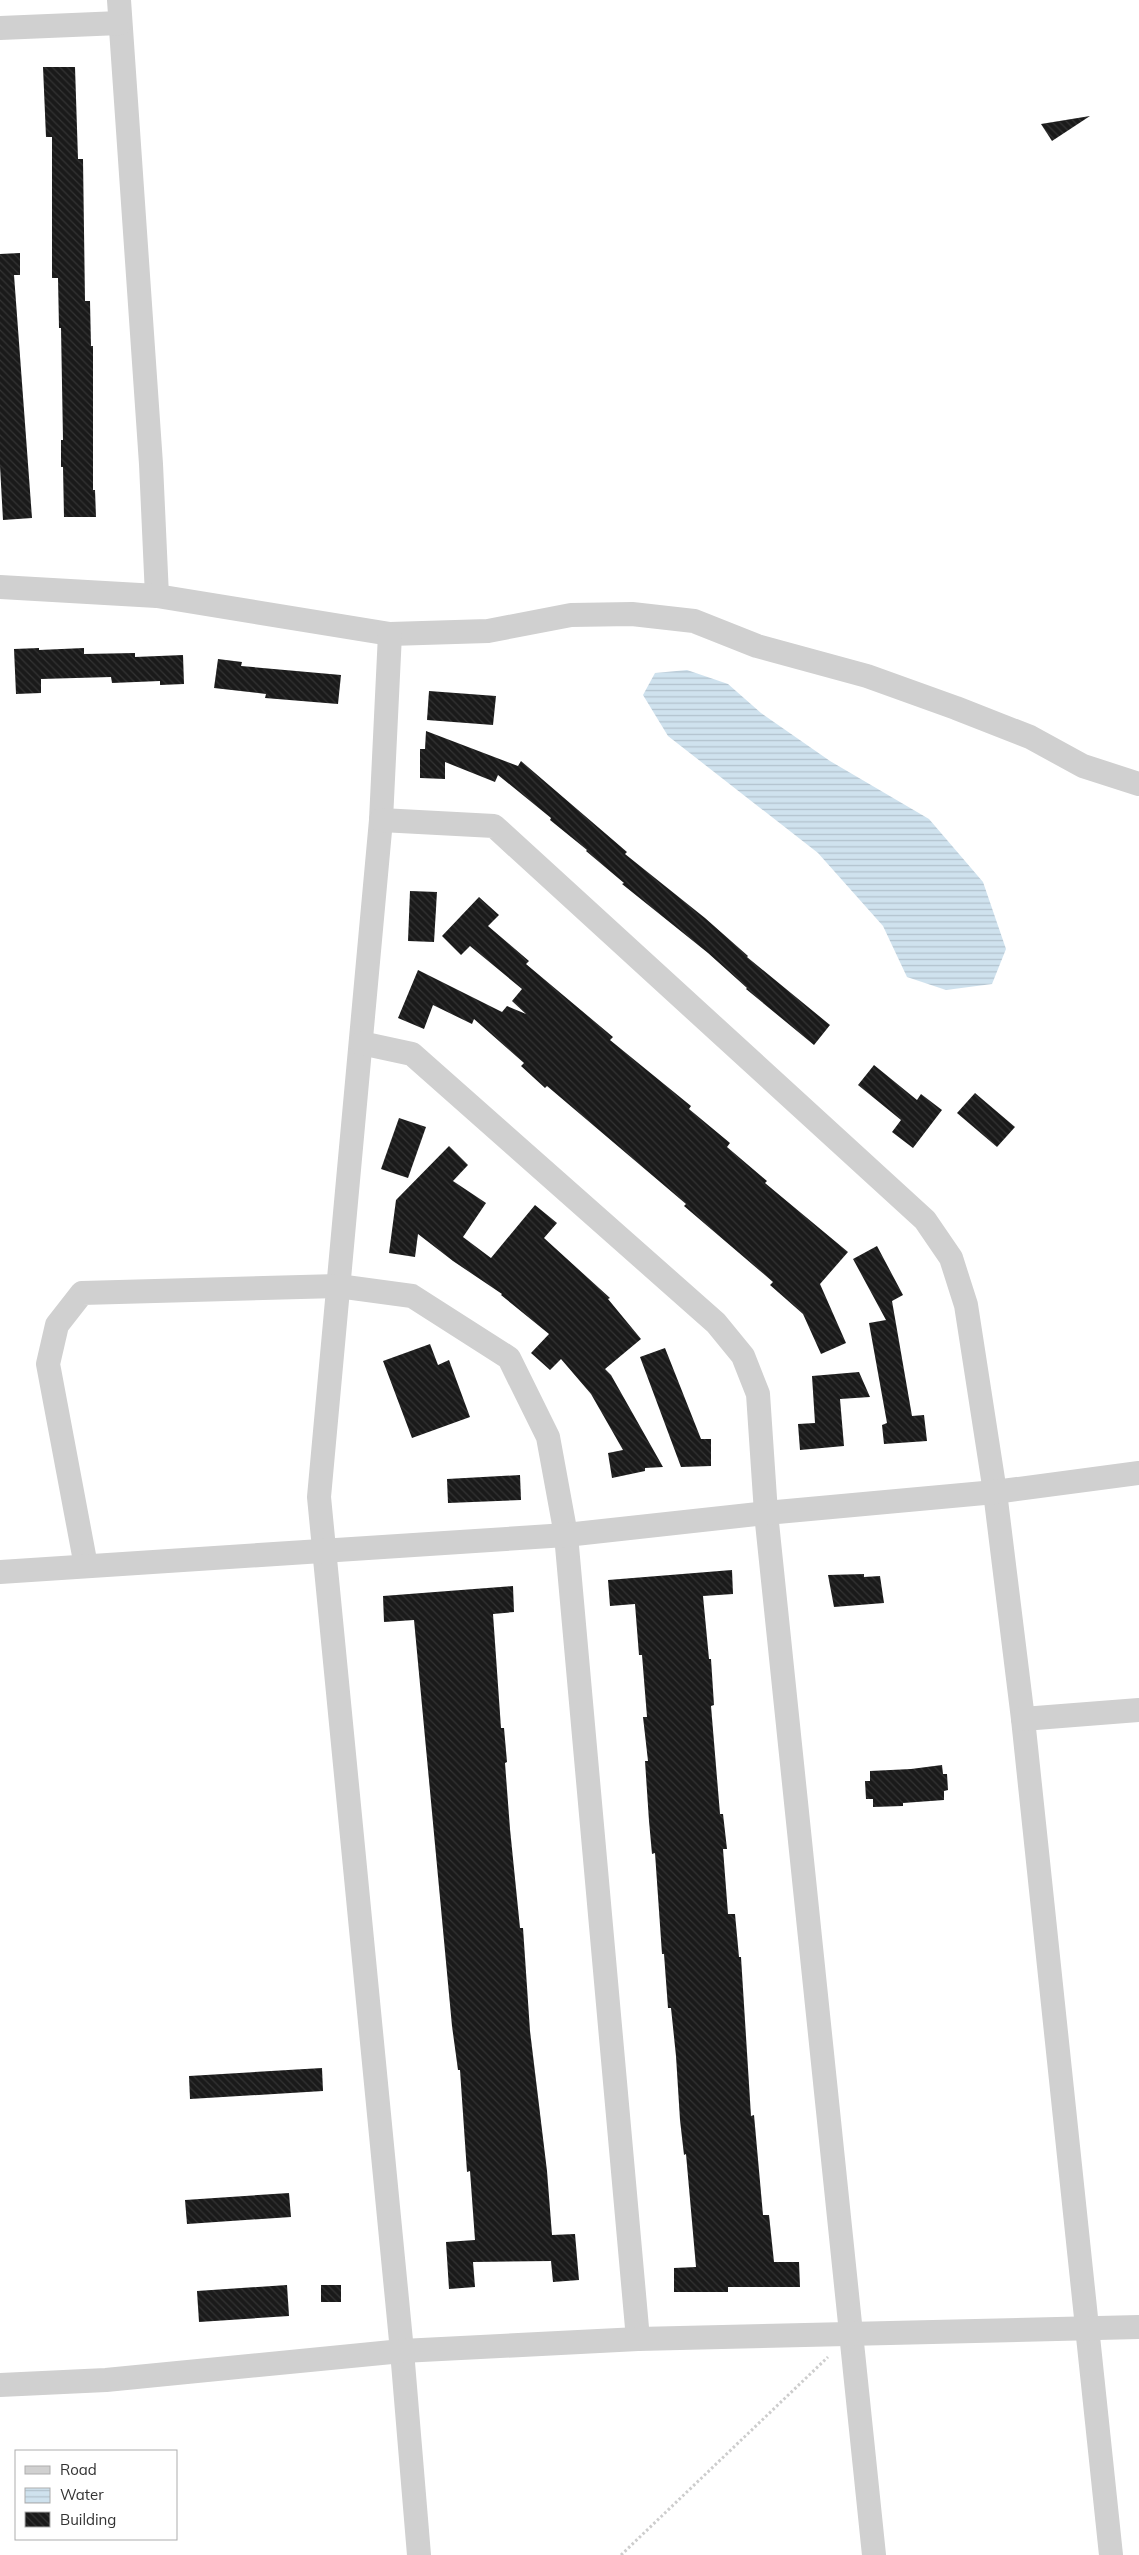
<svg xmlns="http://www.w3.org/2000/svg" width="1139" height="2555" viewBox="0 0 1139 2555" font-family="Mulish,sans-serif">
<defs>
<pattern id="water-rules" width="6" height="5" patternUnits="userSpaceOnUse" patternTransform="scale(1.25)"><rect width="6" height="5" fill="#cfe2ee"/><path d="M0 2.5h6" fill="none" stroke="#b2c2cd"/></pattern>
<pattern id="building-back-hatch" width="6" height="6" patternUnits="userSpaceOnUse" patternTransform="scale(1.25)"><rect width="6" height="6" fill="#1a1a1a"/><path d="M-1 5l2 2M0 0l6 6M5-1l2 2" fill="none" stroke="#333"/></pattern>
</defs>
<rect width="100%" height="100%" fill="#fff"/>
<polygon fill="url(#water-rules)" points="687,670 728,684 761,713 830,761 929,819 983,882 1006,949 992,984 946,990 907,977 883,926 818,853 668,736 643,695 655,673"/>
<g fill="url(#building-back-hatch)">
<polygon points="43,67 75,67 78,159 83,159 85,301 90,301 91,346 93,346 93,490 95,490 96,517 64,517 63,467 61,467 61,440 63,440 61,328 59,328 58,278 52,278 52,137 46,137"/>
<polygon points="1090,116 1052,141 1041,124"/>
<polygon points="20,253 20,275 14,275 32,518 3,520 0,466 0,254"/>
<polygon points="39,648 39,650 84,648 84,654 135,653 135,657 183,655 184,684 160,685 160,681 112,683 111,677 41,679 41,693 16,694 14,649"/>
<polygon points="218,659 242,662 241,666 341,675 338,704 265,698 266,694 214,688"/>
<polygon points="429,691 496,696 493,725 427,720"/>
<polygon points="426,731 518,766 521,761 627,852 625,854 705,918 748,956 747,957 830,1025 814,1045 746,989 747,988 708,953 622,884 624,883 586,851 587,850 550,820 551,818 498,775 495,782 445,762 445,779 420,778 420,749 425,749"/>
<polygon points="410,891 437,892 434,942 408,941"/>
<polygon points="479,897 499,915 488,926 529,961 526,964 613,1037 610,1040 691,1106 689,1109 730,1143 727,1147 767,1181 765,1183 848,1252 820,1284 846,1343 821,1354 803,1314 770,1285 773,1282 684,1206 686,1204 547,1086 545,1088 521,1066 524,1063 474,1019 472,1024 433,1005 424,1029 398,1018 418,970 502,1012 507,1006 526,1014 512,1001 522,989 470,946 461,955 442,936"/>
<polygon points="874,1065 917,1100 921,1094 942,1110 913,1148 892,1132 901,1120 858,1085"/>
<polygon points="975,1093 1015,1127 997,1147 957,1113"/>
<polygon points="399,1118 426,1127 408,1178 381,1169"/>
<polygon points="449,1146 468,1165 453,1181 486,1203 463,1237 491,1258 535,1205 557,1223 544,1238 610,1298 608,1299 641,1339 605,1369 611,1375 663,1467 645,1468 645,1471 612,1478 608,1453 623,1450 591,1394 561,1359 550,1370 531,1353 549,1334 501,1295 502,1294 453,1261 418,1234 415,1257 389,1253 396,1200"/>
<polygon points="877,1246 903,1295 892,1301 912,1416 924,1415 927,1441 884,1444 882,1425 887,1423 869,1323 886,1320 853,1259"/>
<polygon points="430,1344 438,1365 449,1360 470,1417 412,1438 383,1361"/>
<polygon points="665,1348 701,1439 711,1439 711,1466 681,1467 640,1357"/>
<polygon points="859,1372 870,1397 840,1399 844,1446 800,1450 798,1424 815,1423 812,1376"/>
<polygon points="520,1475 521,1500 448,1503 447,1479"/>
<polygon points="732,1570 733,1594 703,1596 709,1659 711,1659 714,1705 711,1706 720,1814 723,1814 727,1849 723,1849 728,1914 735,1914 739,1957 741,1957 751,2116 754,2115 763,2215 769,2215 774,2262 799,2262 800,2287 728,2287 728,2292 674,2292 674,2268 696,2267 686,2154 684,2155 680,2120 676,2056 671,2008 668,2008 664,1954 662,1954 655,1853 652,1854 649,1821 645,1761 648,1761 643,1717 647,1717 642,1655 639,1655 635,1604 610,1606 608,1580"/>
<polygon points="864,1574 864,1577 880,1576 884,1603 834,1607 828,1575"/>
<polygon points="513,1586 514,1612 493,1614 501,1728 504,1728 507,1762 505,1763 510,1829 520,1928 523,1928 530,2031 547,2171 552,2235 575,2234 579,2280 553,2282 551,2261 473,2262 475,2287 449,2289 446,2242 475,2240 470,2171 467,2172 460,2070 458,2070 452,2026 414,1620 384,1622 383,1596"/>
<polygon points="942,1765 943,1774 947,1774 948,1790 944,1791 944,1800 903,1803 903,1806 873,1807 873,1799 866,1799 865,1781 870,1781 870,1771 911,1769"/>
<polygon points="322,2068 323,2091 190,2099 189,2076"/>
<polygon points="289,2193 291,2217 187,2224 185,2200"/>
<polygon points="287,2285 289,2316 199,2322 197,2291"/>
<rect x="321" y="2285" width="20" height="17"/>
</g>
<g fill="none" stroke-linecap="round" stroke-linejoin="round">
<polyline stroke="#cdcdcd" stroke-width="3" stroke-dasharray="2.5 2.5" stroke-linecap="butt" points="621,2555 828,2357"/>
<g stroke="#d0d0d0" stroke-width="24">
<polyline points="119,0 151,464 157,596"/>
<polyline points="0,28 120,23"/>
<polyline points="0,587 157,596 390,634 488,631 571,615 632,614 694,621 757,646 867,676 956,708 1030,737 1083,766 1139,784"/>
<polyline points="390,634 381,820 319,1497 402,2351 419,2555"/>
<polyline points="381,820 494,826 925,1220 951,1258 966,1305 995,1492 1023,1719 1111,2555"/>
<polyline points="361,1043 412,1054 716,1323 743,1356 758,1394 766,1513 874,2555"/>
<polyline points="86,1566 48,1364 57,1325 82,1293 338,1286 412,1296 509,1358 548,1437 566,1535 638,2339"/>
<polyline points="0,1572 566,1535 766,1513 995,1492 1139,1473"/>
<polyline points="1023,1719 1139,1710"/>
<polyline points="0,2385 106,2380 402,2351 638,2339 1139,2327"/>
</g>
</g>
<rect x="15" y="2450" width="162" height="90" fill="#ffffff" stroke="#adadad"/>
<rect x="25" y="2466" width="25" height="8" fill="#d0d0d0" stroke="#adadad"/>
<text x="60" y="2475" font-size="15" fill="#333333">Road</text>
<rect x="25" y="2488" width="25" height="15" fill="url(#water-rules)" stroke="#adadad"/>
<text x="60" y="2500" font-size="15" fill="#333333">Water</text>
<rect x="25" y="2512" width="25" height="15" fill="url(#building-back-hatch)" stroke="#adadad"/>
<text x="60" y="2525" font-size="15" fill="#333333">Building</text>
</svg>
